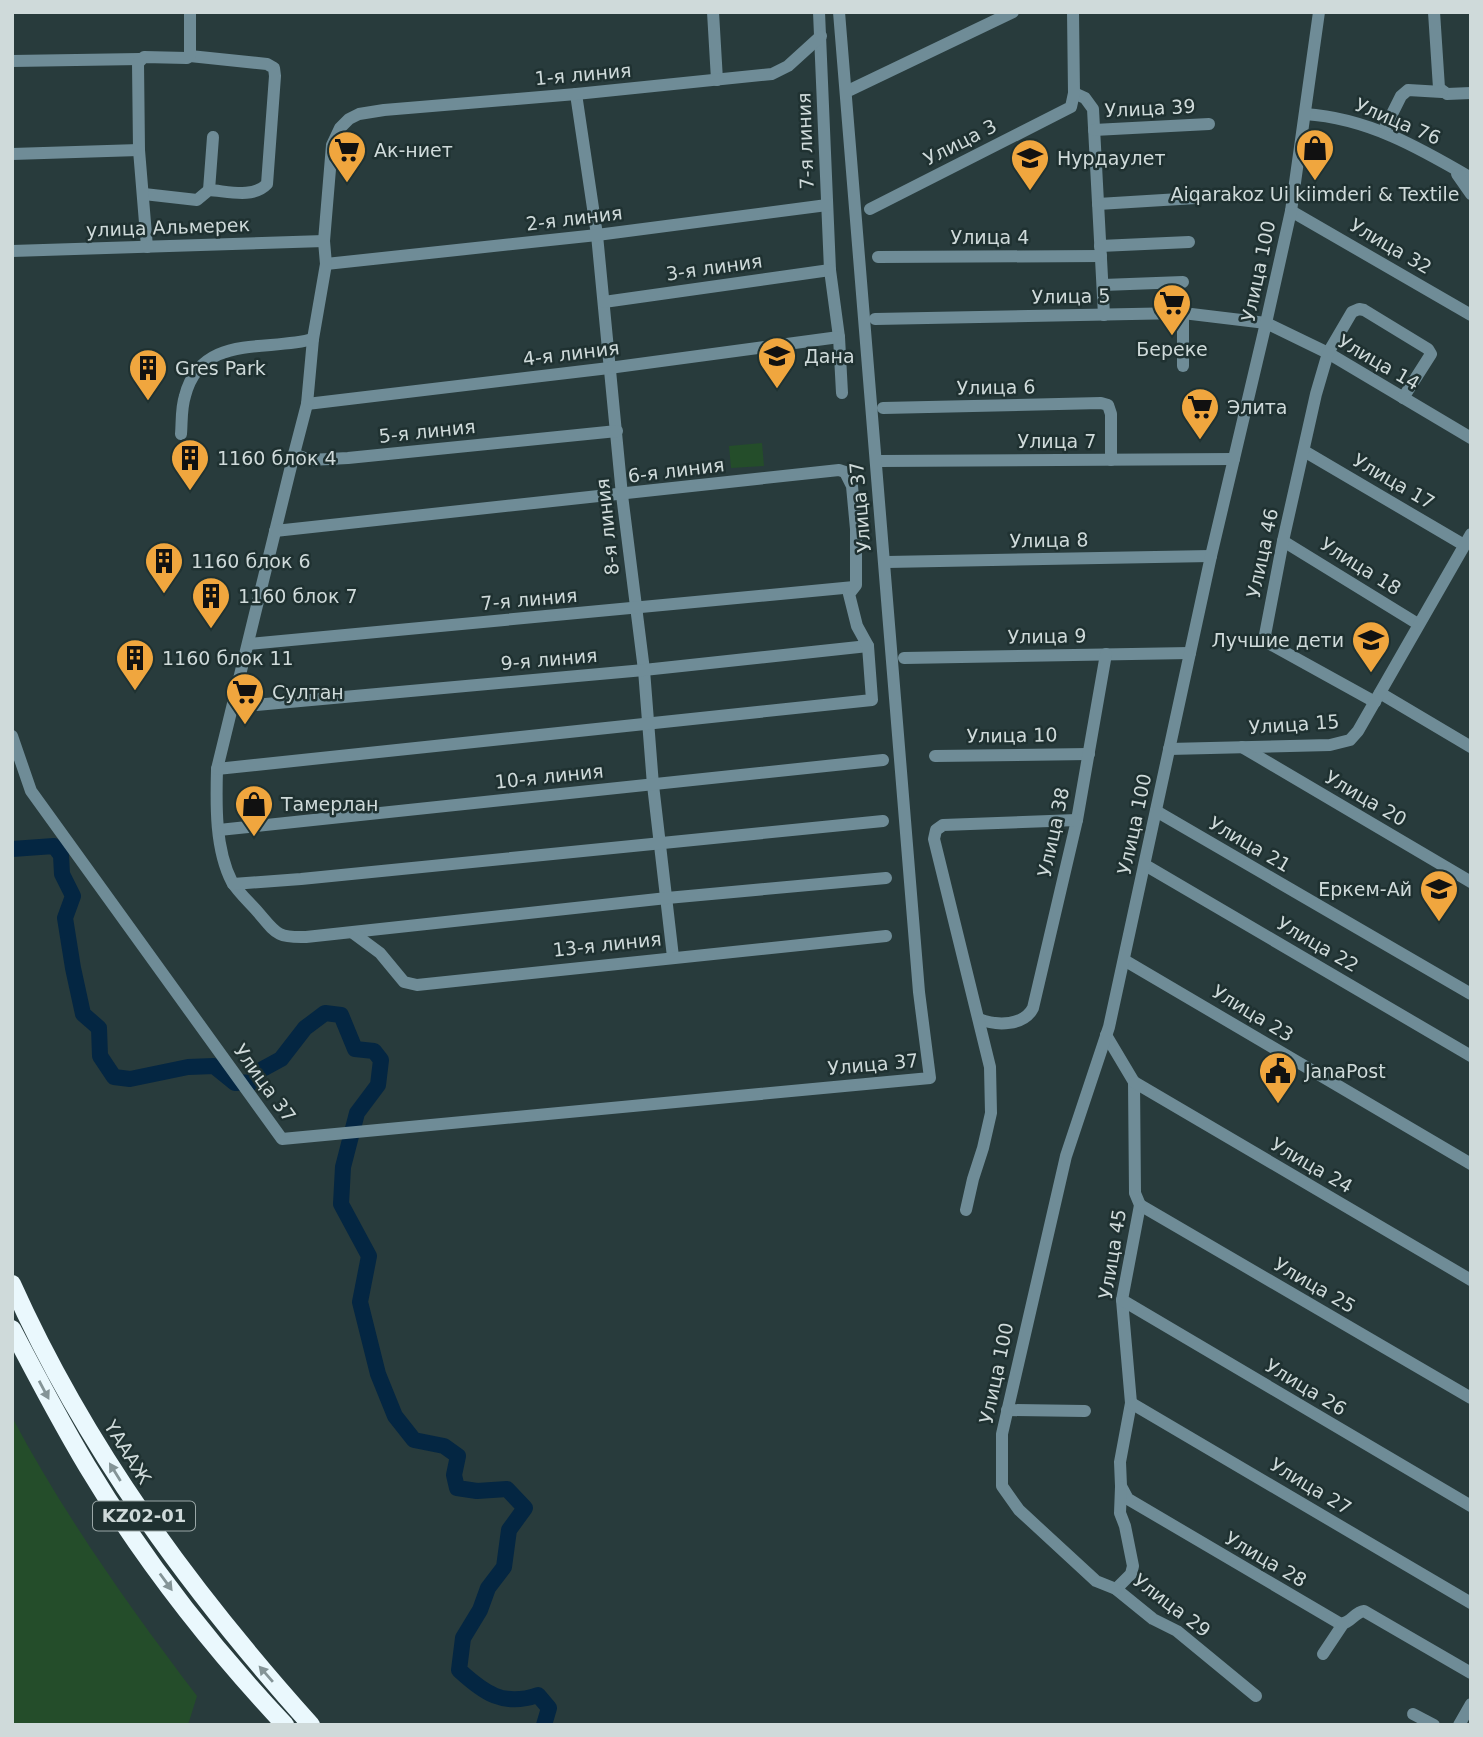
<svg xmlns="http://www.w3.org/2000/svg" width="1483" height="1737" viewBox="0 0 1483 1737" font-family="'DejaVu Sans',sans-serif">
<rect width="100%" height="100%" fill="#283b3c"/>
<g fill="#244d2a">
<polygon points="762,443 764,466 731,468 729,446"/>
<path d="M12,1417C64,1515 130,1608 197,1696L188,1725H12Z"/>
</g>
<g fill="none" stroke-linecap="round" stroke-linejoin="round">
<path stroke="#042642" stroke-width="16" d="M12,849L54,846L61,855L62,874L73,896L65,918L73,968L83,1014L99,1028L100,1056L114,1077L130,1079L188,1067L214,1066L235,1083L254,1082L259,1071L281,1059L305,1028L325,1013L341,1015L355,1049L374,1051L381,1060L378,1085L357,1113L343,1167L341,1204L369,1256L360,1302L378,1374L395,1416L414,1440L444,1446L458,1456L454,1475L457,1488L477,1491L507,1489L525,1508L509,1530L504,1567L488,1588L480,1610L463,1638L459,1670C484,1693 503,1707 538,1695L549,1708L544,1725"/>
<g stroke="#6f8c97" stroke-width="12">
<polyline points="713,12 717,80"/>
<polyline points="819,12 830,270 839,337 842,393"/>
<polyline points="1434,12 1439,88 1447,94 1471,93"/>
<polyline points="12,61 140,59"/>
<polyline points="850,90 1013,12"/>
<polyline points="1074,93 1085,98 1093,109 1104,315"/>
<polyline points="576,94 597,235 622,495 644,670 653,785 673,957"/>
<path d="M1305,114C1367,118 1418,147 1471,178"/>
<polyline points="1094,130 1209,124"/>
<polyline points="1383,132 1401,96 1408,90 1442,92"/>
<polyline points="12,154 139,150"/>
<polyline points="1457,174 1471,194"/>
<polyline points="209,190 213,137"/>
<path d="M144,194L197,200L209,190C227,191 253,199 267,184L275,76L274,68L267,64L190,56"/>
<polyline points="1098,204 1196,198"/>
<polyline points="870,209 1071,107 1074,93 1073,12"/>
<polyline points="1291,211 1471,315"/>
<polyline points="1100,246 1189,242"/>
<polyline points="147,247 139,150 138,63 144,57 187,58 190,56 190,12"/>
<polyline points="12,251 324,241"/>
<polyline points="878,257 1101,256"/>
<polyline points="326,264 597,235 827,205"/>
<polyline points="1103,285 1183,282"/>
<polyline points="604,302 830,270"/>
<polyline points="875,319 1183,313 1266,323 1328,353 1471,438"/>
<polyline points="1183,366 1183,313"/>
<polyline points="307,404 609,368 839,337"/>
<polyline points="883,408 1101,403 1108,405 1111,414 1111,460"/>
<polyline points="617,431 348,458 310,460 294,454 307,404 313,339 326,264 324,241 332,145 340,128 349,119 359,114 384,110 576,94 772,74 788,66 821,36"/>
<path d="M181,434C182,422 181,408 185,396C201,333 266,352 313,339"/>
<polyline points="1304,451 1464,545"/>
<path d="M294,454L217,769C216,805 215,849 232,882C238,892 249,902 257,911C276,933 276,938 306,937L667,898L886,878"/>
<polyline points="879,461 1234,459"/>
<polyline points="1283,541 1418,624"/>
<polyline points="887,562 1211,556"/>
<polyline points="249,644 854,587"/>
<polyline points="904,658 1190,653"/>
<polyline points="1380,693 1471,747"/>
<polyline points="1375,702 1270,644 1265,635 1283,541 1316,394 1328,353 1352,312 1359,309 1364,310 1428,349 1431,354 1403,398"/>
<polyline points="233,707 644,670 868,646"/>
<polyline points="12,736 31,791 282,1139 930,1078 919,992 839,12"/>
<polyline points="1242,747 1471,882"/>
<polyline points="1169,749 1330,745 1350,740 1358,731 1471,534"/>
<polyline points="935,756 1089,754"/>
<polyline points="217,769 872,700 868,646 857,626 849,594 856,585 856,529 852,486 845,472 839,470 275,531"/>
<polyline points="1156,811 1471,994"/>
<polyline points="219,830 883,760"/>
<polyline points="1145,865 1471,1056"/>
<polyline points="233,884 301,879 883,821"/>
<polyline points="353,933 380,953 404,982 417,985 886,936"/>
<polyline points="1124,960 1471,1164"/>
<path d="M979,1019C997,1026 1024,1026 1033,1008L1077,820L1106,654"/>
<path d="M1106,1035L1134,1082L1135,1193L1140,1205L1122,1300L1131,1403L1120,1462L1121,1486L1128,1499L1339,1623C1349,1626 1354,1612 1364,1611L1471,1673"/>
<polyline points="1134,1082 1471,1280"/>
<polyline points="1140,1205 1471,1398"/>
<polyline points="966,1210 973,1179 983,1148 991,1113 990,1067 934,839 936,830 943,825 1077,820"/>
<polyline points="1122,1300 1471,1506"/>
<polyline points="1131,1403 1471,1603"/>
<polyline points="1007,1410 1085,1411"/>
<polyline points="1121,1487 1120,1513 1125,1526 1133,1566 1131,1574 1116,1589 1153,1619 1177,1631 1256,1696"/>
<polyline points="1116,1589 1096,1581 1019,1510 1002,1486 1002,1434 1066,1156 1109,1027 1211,556 1266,323 1291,211 1319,12"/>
<polyline points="1323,1654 1343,1624"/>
<polyline points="1413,1714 1434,1725"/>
<polyline points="1459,1725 1471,1704"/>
</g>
<g stroke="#eaf8fd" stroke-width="18">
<path d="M12,1284C86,1449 191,1591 311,1725"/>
<path d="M12,1329C36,1375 60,1421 87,1466C143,1559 211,1646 285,1725"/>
</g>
</g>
<defs><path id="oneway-solid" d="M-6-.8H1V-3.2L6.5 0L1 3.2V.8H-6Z" transform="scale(1.75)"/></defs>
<g fill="#849497">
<use href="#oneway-solid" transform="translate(44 1390) rotate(62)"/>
<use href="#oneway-solid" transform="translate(115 1472) rotate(-122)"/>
<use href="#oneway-solid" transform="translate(166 1582) rotate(54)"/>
<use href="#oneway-solid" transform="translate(266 1674) rotate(-131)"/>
</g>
<defs>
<symbol id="shop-pin" viewBox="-11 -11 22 30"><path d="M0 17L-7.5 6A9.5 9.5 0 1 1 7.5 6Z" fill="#f0a63e" stroke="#1f3131"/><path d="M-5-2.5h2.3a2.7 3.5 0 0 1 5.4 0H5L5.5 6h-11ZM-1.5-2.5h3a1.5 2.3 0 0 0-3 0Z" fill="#111"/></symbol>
<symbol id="supermarket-pin" viewBox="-11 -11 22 30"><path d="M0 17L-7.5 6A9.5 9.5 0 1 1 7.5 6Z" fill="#f0a63e" stroke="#1f3131"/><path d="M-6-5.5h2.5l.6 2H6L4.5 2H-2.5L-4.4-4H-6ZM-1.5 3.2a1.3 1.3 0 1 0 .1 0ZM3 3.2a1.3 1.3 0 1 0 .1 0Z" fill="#111"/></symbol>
<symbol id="school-pin" viewBox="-11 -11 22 30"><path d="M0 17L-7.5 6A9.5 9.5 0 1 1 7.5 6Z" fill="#f0a63e" stroke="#1f3131"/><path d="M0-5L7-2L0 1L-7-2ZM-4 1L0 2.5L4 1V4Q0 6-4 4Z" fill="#111"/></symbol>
<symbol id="building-pin" viewBox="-11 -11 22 30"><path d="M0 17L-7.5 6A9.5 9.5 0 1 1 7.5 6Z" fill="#f0a63e" stroke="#1f3131"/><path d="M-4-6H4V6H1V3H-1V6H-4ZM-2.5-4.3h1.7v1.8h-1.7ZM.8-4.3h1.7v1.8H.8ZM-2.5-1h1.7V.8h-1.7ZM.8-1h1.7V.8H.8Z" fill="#111"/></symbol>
<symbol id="civic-pin" viewBox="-11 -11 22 30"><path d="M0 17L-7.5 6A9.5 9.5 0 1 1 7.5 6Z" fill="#f0a63e" stroke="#1f3131"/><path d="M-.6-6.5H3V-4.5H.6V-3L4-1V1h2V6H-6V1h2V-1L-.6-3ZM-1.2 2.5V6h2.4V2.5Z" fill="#111"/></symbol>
</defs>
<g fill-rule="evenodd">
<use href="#shop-pin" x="1293" y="126" width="44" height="60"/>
<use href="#supermarket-pin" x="325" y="128" width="44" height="60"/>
<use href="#school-pin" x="1008" y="136" width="44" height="60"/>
<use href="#supermarket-pin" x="1150" y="281" width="44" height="60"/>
<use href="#school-pin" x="755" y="334" width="44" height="60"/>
<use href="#building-pin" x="126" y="346" width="44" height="60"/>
<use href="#supermarket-pin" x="1178" y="385" width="44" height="60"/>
<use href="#building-pin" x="168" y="436" width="44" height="60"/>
<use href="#building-pin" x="142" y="539" width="44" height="60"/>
<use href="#building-pin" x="189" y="574" width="44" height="60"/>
<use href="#school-pin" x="1349" y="618" width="44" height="60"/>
<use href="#building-pin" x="113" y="636" width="44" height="60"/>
<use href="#supermarket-pin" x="223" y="670" width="44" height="60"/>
<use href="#shop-pin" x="232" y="782" width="44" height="60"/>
<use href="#school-pin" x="1417" y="867" width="44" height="60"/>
<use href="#civic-pin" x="1256" y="1049" width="44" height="60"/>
</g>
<g text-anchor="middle" stroke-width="5" stroke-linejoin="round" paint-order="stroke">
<rect fill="#1f3131" stroke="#9aa7a7" stroke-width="2" x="93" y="1501.5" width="102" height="29" rx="5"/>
<g font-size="18" font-weight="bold" fill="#cfdada">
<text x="144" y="1522">KZ02-01</text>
</g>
<g font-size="19" fill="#cfdada" stroke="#1f3131">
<text transform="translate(583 74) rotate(-5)" y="7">1-я линия</text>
<text transform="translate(1150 108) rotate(-3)" y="7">Улица 39</text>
<text transform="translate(1398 121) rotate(23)" y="7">Улица 76</text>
<text transform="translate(805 141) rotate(-92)" y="7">7-я линия</text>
<text transform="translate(960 142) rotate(-27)" y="7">Улица 3</text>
<text transform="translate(574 218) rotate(-7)" y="7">2-я линия</text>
<text transform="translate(168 227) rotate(-2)" y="7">улица Альмерек</text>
<text x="990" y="244">Улица 4</text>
<text transform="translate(1391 246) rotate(30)" y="7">Улица 32</text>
<text transform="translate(714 267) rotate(-8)" y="7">3-я линия</text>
<text transform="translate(1258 271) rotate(-78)" y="7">Улица 100</text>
<text transform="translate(1071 296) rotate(-1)" y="7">Улица 5</text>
<text transform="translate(571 353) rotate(-7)" y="7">4-я линия</text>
<text transform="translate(1379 362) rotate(30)" y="7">Улица 14</text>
<text transform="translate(996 387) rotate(-1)" y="7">Улица 6</text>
<text transform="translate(427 431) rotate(-6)" y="7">5-я линия</text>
<text x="1057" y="448">Улица 7</text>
<text transform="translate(676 470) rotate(-7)" y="7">6-я линия</text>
<text transform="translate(1394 481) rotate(30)" y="7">Улица 17</text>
<text transform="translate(860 507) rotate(-95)" y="7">Улица 37</text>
<text transform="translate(607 527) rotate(-96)" y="7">8-я линия</text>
<text transform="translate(1049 540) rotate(-1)" y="7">Улица 8</text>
<text transform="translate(1262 553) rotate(-78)" y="7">Улица 46</text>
<text transform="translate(1361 566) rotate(32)" y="7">Улица 18</text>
<text transform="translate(529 599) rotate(-5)" y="7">7-я линия</text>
<text transform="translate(1047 636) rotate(-1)" y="7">Улица 9</text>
<text transform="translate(549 659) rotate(-5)" y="7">9-я линия</text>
<text transform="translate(1294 724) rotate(-4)" y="7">Улица 15</text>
<text transform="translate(1012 735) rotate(-1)" y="7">Улица 10</text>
<text transform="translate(549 776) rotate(-6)" y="7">10-я линия</text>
<text transform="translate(1366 798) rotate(30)" y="7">Улица 20</text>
<text transform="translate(1134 824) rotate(-78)" y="7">Улица 100</text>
<text transform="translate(1053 832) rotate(-78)" y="7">Улица 38</text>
<text transform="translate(1250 844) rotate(30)" y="7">Улица 21</text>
<text transform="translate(607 944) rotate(-6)" y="7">13-я линия</text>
<text transform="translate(1318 944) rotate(30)" y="7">Улица 22</text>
<text transform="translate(1253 1013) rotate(31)" y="7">Улица 23</text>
<text transform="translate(873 1064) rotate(-5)" y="7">Улица 37</text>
<text transform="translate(265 1083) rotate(54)" y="7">Улица 37</text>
<text transform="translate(1312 1165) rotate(30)" y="7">Улица 24</text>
<text transform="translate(1112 1254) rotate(-81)" y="7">Улица 45</text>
<text transform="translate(1315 1285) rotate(30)" y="7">Улица 25</text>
<text transform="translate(996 1373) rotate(-78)" y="7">Улица 100</text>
<text transform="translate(1306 1387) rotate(31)" y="7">Улица 26</text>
<text transform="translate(128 1452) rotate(58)" y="7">ҮАААЖ</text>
<text transform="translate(1311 1486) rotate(31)" y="7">Улица 27</text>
<text transform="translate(1266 1559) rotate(30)" y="7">Улица 28</text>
<text transform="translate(1172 1605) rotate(37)" y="7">Улица 29</text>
</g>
<g font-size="19" fill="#cfdada" stroke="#1f3131" text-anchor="start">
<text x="374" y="157">Ак-ниет</text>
<text x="1057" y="165">Нурдаулет</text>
<text x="1315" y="201" text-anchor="middle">Aiqarakoz Ui kiimderi &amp; Textile</text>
<text x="1172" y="356" text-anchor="middle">Береке</text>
<text x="804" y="363">Дана</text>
<text x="175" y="375">Gres Park</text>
<text x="1227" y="414">Элита</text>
<text x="217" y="465">1160 блок 4</text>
<text x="191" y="568">1160 блок 6</text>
<text x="238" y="603">1160 блок 7</text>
<text x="1344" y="647" text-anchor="end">Лучшие дети</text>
<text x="162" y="665">1160 блок 11</text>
<text x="272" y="699">Султан</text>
<text x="281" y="811">Тамерлан</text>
<text x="1412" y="896" text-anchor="end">Еркем-Ай</text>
<text x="1305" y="1078">JanaPost</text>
</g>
</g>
<rect width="1483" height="1737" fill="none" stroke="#cfdada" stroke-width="28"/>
</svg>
